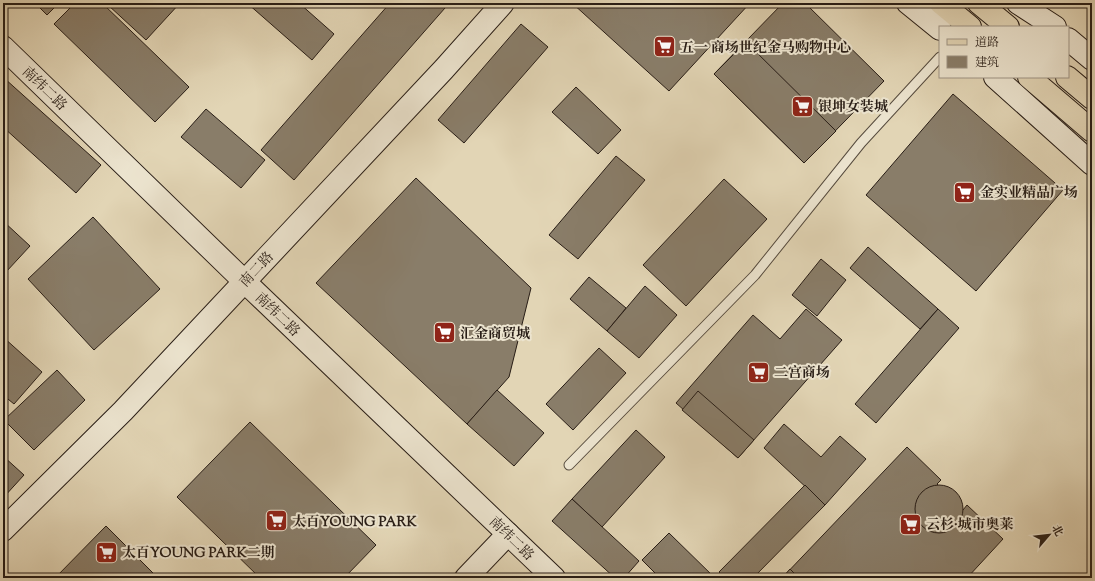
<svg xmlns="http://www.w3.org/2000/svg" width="1095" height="581" viewBox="0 0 1095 581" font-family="'Sorts Mill Goudy','Noto Serif SC',serif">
<rect width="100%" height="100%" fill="#e2d5b5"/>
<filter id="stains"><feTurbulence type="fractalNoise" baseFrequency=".005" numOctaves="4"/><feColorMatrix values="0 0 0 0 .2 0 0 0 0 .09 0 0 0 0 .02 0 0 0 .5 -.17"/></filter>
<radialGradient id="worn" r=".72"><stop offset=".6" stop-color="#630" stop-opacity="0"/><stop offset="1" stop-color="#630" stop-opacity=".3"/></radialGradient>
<g fill="#897d69" stroke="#281d16">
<polygon points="35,3 59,3 47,15"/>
<polygon points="75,3 102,3 189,87 155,122 54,24"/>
<polygon points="109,3 180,3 146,40 108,5"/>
<polygon points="247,3 299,3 334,34 312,60"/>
<polygon points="390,3 439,3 445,8 294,180 261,150"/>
<polygon points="572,3 750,3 669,91"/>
<polygon points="783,3 805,3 884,81 804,163 714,74"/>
<polygon points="521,24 548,47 464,143 438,120"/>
<polygon points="746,42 836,131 804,163 714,74"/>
<polygon points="4,78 101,165 76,193 3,127"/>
<polygon points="576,87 621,130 598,154 552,112"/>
<polygon points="953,94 1063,190 976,291 866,195"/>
<polygon points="206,109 265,160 241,188 181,137"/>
<polygon points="616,156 645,180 578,259 549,235"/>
<polygon points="416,178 531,288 509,377 467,424 316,283"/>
<polygon points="724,179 767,219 686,306 643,265"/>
<polygon points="93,217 160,289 94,350 28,279"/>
<polygon points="3,221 30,246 6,272 3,269"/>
<polygon points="868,247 938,309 920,329 850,268"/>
<polygon points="821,259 846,280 817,316 792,295"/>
<polygon points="589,277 626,308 607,331 570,299"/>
<polygon points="645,286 677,315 639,358 607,331"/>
<polygon points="806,309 842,340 738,458 676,403 753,315 780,339"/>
<polygon points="938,309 959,328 876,423 855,404"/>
<polygon points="3,337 42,372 14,404 3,395"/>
<polygon points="599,348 626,373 573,430 546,404"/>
<polygon points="57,370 85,400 34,450 4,420"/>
<polygon points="497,390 544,433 514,466 467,424"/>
<polygon points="698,391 754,440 738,458 682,410"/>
<polygon points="250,422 376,545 344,578 260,578 177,497"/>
<polygon points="784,424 821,457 840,436 866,459 825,505 764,448"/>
<polygon points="636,430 665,457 602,527 572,499"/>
<polygon points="907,447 941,480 937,484 963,510 967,505 1003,539 967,578 782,578"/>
<polygon points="3,456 24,475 3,498"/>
<circle cx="939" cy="509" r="24"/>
<polygon points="805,485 825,505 753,578 725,578 719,572"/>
<polygon points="572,499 639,561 624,578 615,578 552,521"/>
<polygon points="106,526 158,578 55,578"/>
<polygon points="669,533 715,578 660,578 642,560"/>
<polygon points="790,569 799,578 782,578"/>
</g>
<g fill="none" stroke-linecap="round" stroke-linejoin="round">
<defs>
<polyline id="lane" points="569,465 755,275 861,143 940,57"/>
<g id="secondary">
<polyline points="908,3 940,29"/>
<polyline points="1018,3 1055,27"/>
<polyline points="1068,39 1092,59"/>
<polyline points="3,47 245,282 554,578"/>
<polyline points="995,77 1092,164"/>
<polyline points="3,530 123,411 444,69 503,3"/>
<polyline points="466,578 508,534"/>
</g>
<g id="primary">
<polyline points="941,3 970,27"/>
<polyline points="979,3 1008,27"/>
<polyline points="1029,77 1092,131"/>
<polyline points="1067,77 1092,98"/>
</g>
</defs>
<use href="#lane" stroke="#564b3e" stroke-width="11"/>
<use href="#secondary" stroke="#281d16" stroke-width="24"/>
<use href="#primary" stroke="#281d16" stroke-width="24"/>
<use href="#lane" stroke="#ece4cf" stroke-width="9"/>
<use href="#secondary" stroke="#ece4cf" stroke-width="22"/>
<use href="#primary" stroke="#e2d5b5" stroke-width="22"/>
</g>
<defs>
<symbol id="supermarket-square" viewBox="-11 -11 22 22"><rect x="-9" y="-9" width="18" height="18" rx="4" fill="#8f2418" stroke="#ece4cf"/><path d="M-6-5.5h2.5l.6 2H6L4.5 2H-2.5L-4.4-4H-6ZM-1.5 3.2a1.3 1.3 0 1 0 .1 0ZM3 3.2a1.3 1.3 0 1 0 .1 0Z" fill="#fff"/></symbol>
</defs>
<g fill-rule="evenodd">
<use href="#supermarket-square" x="652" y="34" width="25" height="25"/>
<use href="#supermarket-square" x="790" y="94" width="25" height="25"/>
<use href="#supermarket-square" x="952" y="180" width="25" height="25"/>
<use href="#supermarket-square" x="432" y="320" width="25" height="25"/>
<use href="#supermarket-square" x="746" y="360" width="25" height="25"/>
<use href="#supermarket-square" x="264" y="508" width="25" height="25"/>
<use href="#supermarket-square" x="898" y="512" width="25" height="25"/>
<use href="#supermarket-square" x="94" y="540" width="25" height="25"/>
</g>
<g text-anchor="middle" stroke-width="4" stroke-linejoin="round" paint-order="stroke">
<g font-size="14" font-weight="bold" fill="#281d16" stroke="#ece4cf" text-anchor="start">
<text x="680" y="52">五一 商场世纪金马购物中心</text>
<text x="818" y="111">银坤女装城</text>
<text x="980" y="197">金实业精品广场</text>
<text x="460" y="338">汇金商贸城</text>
<text x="774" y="377">二宫商场</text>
<text x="292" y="526">太百YOUNG PARK</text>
<text x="926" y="529">云杉·城市奥莱</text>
<text x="122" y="557">太百YOUNG PARK二期</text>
</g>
<g font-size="14" fill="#281d16" stroke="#ece4cf">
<text transform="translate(45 88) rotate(44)" y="5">南纬二路</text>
<text transform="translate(256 269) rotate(-47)" y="5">南二路</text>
<text transform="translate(278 314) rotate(44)" y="5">南纬二路</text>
<text transform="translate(512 538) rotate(44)" y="5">南纬二路</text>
</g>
</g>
<rect width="1095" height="581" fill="none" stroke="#e2d5b5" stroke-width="16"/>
<rect x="4" y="4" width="1087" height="573" fill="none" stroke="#281d16" stroke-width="2"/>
<rect x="8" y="8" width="1079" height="565" fill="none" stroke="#281d16"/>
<rect x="939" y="26" width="130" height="52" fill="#ece4cf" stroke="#9e9485"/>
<rect x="947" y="39" width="20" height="6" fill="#e2d5b5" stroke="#9e9485"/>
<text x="975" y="46" font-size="12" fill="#281d16">道路</text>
<rect x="947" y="56" width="20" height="12" fill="#897d69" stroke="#9e9485"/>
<text x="975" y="66" font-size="12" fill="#281d16">建筑</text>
<g transform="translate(1049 535) rotate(62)" stroke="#ece4cf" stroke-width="3" paint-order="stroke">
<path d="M0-3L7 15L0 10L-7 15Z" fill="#281d16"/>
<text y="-6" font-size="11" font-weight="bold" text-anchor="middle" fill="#281d16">北</text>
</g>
<rect width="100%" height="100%" filter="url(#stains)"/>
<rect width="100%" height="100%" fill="url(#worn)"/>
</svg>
